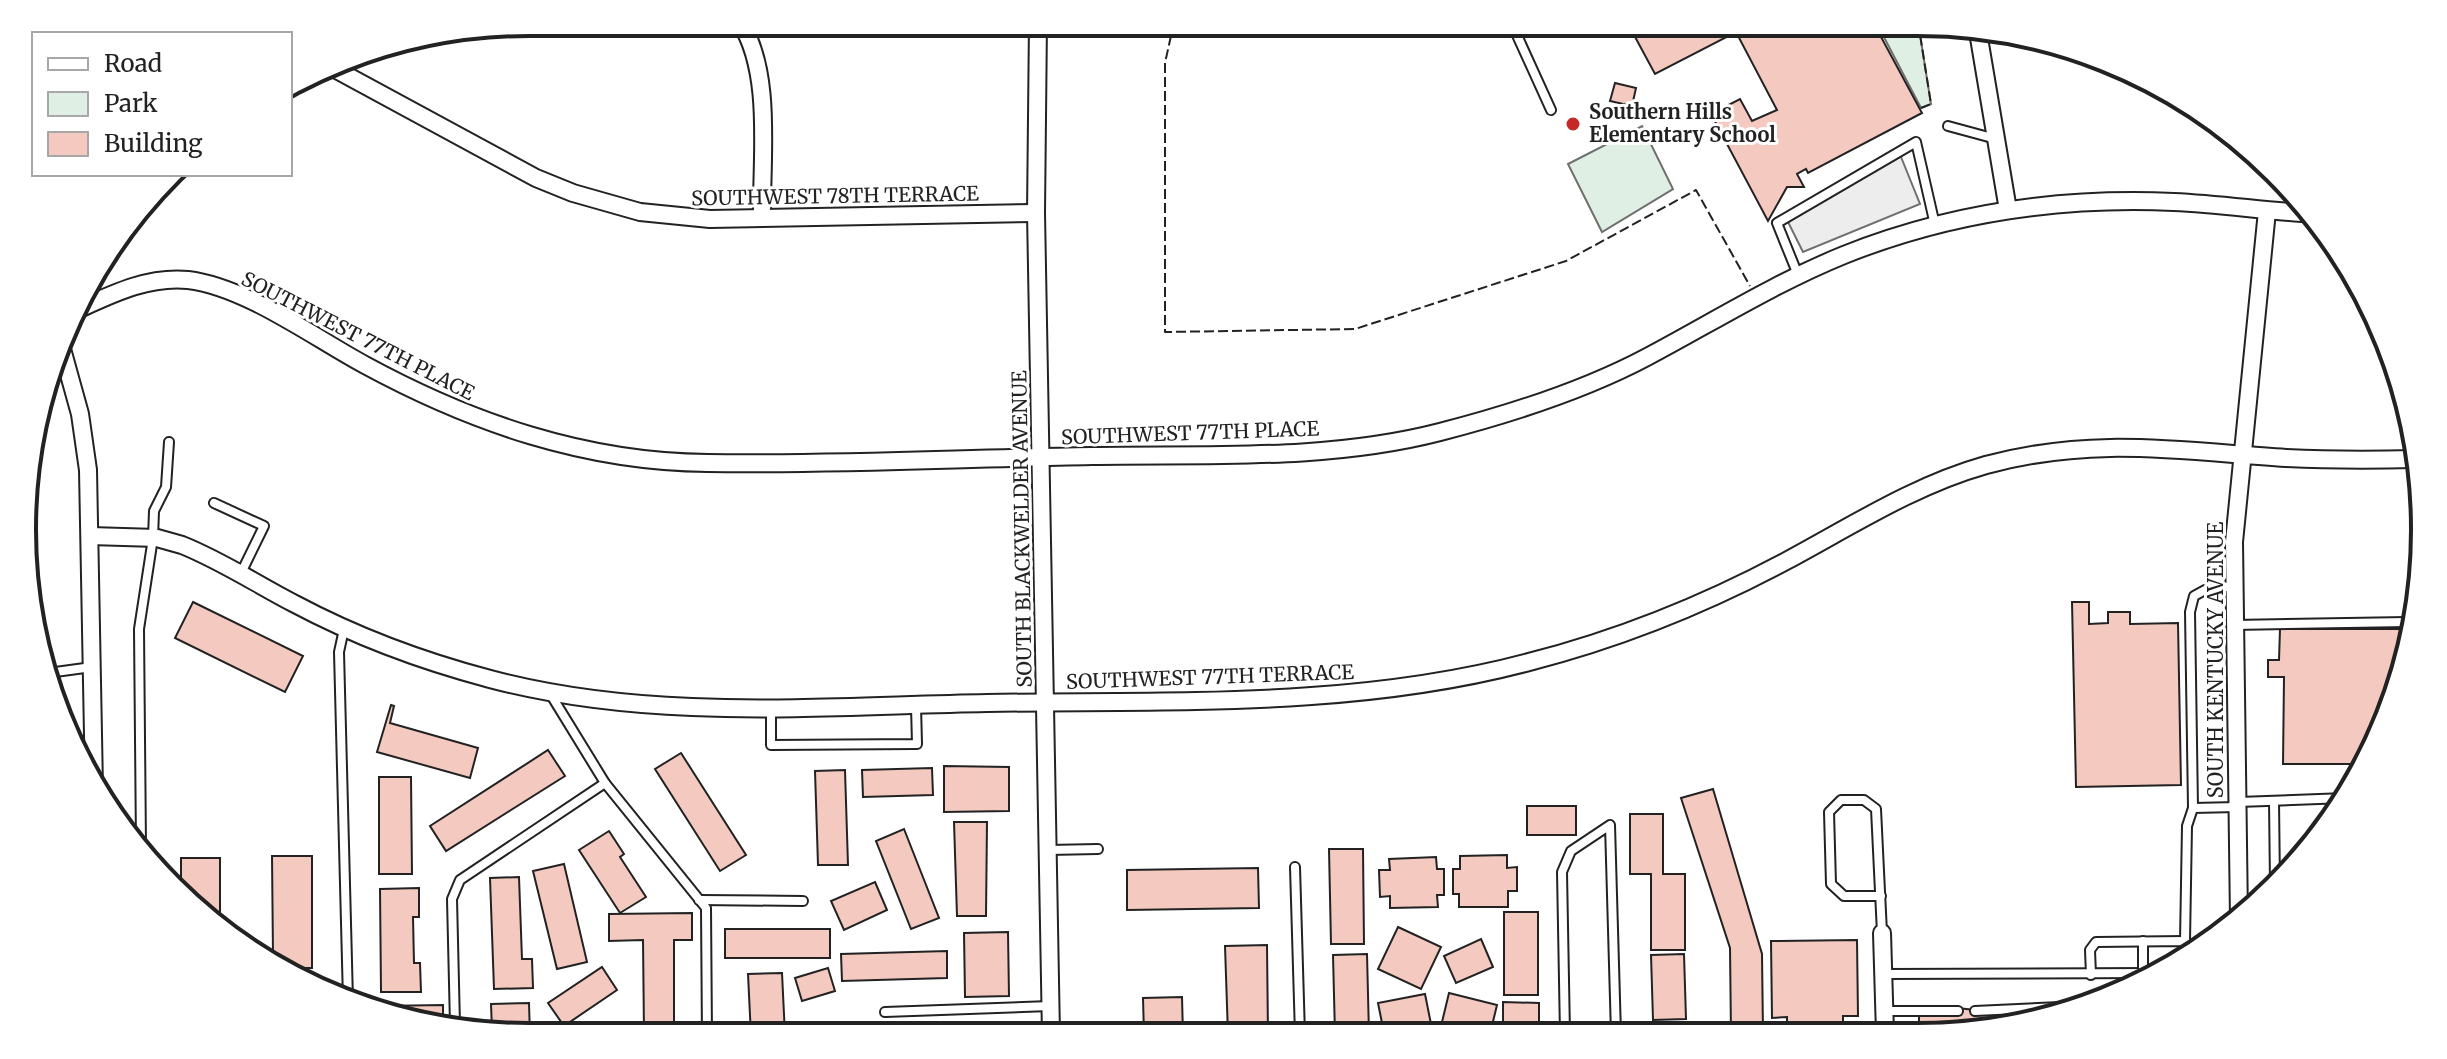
<svg xmlns="http://www.w3.org/2000/svg" width="2447" height="1059" viewBox="0 0 2447 1059" font-family="Merriweather,serif">
<rect width="100%" height="100%" fill="#fff"/>
<g fill="#e0efe3" stroke="#6f6f6f" stroke-width="2">
<polygon points="1876,22 1918,22 1931,104 1921,108"/>
<polygon points="1642,126 1673,189 1602,232 1568,164"/>
</g>
<polygon fill="#ededed" stroke="#6f6f6f" stroke-width="2" points="1899,152 1920,204 1803,252 1786,218"/>
<g fill="#f3c9c0" stroke="#222" stroke-width="2">
<polygon points="1627,22 1839,22 1846,35 1873,22 1922,113 1808,173 1806,169 1797,174 1804,187 1787,187 1768,221 1711,114 1740,99 1752,121 1777,110 1736,32 1655,74"/>
<polygon points="1615,83 1636,88 1632,106 1610,101"/>
<polygon points="193,602 303,656 285,692 175,638"/>
<polygon points="2072,602 2089,602 2089,624 2108,623 2108,612 2130,612 2130,624 2178,623 2181,785 2076,787"/>
<polygon points="2280,629 2406,629 2398,693 2363,764 2283,764 2284,677 2268,677 2268,660 2279,660"/>
<polygon points="391,705 394,706 390,723 478,748 470,778 377,752"/>
<polygon points="548,750 565,776 446,851 430,826"/>
<polygon points="681,753 746,855 720,871 655,769"/>
<polygon points="944,766 1009,767 1009,811 944,812"/>
<polygon points="932,768 933,795 863,797 862,770"/>
<polygon points="845,770 848,865 818,865 815,771"/>
<polygon points="379,777 411,777 412,874 379,874"/>
<polygon points="1713,789 1762,954 1763,1033 1731,1033 1730,948 1681,798"/>
<rect x="1527" y="806" width="49" height="29"/>
<polygon points="1630,814 1663,814 1663,874 1685,874 1685,950 1651,950 1651,874 1630,874"/>
<polygon points="954,822 987,822 986,916 957,916"/>
<polygon points="904,829 939,918 911,929 876,841"/>
<polygon points="609,831 624,854 620,857 646,897 620,913 579,850"/>
<polygon points="1329,849 1363,849 1364,944 1331,944"/>
<polygon points="1507,855 1507,868 1517,867 1517,891 1508,891 1508,907 1459,907 1459,894 1453,894 1453,869 1460,869 1460,856"/>
<polygon points="272,856 312,856 312,968 294,968 273,956"/>
<polygon points="1436,857 1437,869 1444,869 1444,895 1437,895 1438,907 1390,908 1390,896 1380,897 1379,870 1390,870 1389,859"/>
<polygon points="181,858 220,858 220,917 205,917 195,911 181,894"/>
<polygon points="564,864 587,962 557,969 533,871"/>
<polygon points="1258,868 1259,908 1127,910 1127,870"/>
<polygon points="519,877 522,959 532,959 533,988 494,989 490,878"/>
<polygon points="875,882 887,910 844,930 831,901"/>
<polygon points="419,888 419,917 413,917 414,963 420,963 421,992 381,992 380,889"/>
<rect x="1504" y="912" width="34" height="83"/>
<polygon points="692,913 692,940 674,940 674,1032 644,1033 643,940 609,941 609,914"/>
<polygon points="1398,927 1441,947 1421,989 1378,969"/>
<rect x="725" y="929" width="105" height="29"/>
<polygon points="1008,932 1009,996 965,997 964,933"/>
<polygon points="1481,939 1493,967 1456,983 1444,956"/>
<polygon points="1857,940 1858,1016 1843,1016 1843,1024 1787,1025 1787,1017 1772,1018 1771,941"/>
<polygon points="1267,945 1268,1035 1228,1035 1225,946"/>
<polygon points="947,951 947,978 842,981 841,954"/>
<polygon points="1367,954 1369,1034 1335,1035 1333,955"/>
<polygon points="1684,954 1686,1019 1653,1020 1651,955"/>
<polygon points="602,967 617,990 564,1026 548,1003"/>
<polygon points="828,968 835,991 802,1001 795,978"/>
<polygon points="782,973 785,1035 751,1036 748,974"/>
<polygon points="1449,993 1497,1005 1490,1034 1442,1022"/>
<polygon points="1425,994 1431,1024 1384,1033 1378,1003"/>
<polygon points="1182,997 1183,1035 1144,1035 1143,998"/>
<polygon points="1503,1002 1539,1003 1539,1034 1503,1034"/>
<polygon points="529,1003 530,1037 492,1031 491,1004"/>
<polygon points="443,1005 443,1023 380,1012 380,1006"/>
<polygon points="1958,1008 1999,1013 1999,1028 1984,1033 1919,1033 1919,1016 1958,1016"/>
<rect x="1633" y="1022" width="33" height="12"/>
</g>
<g fill="none" stroke-linecap="round" stroke-linejoin="round">
<defs>
<g id="lane">
<polyline points="1511,22 1551,110"/>
<polyline points="1948,126 1996,139"/>
<polyline points="1798,275 1777,223 1916,142 1935,225"/>
<polyline points="214,503 264,526 241,573"/>
<polyline points="2233,625 2407,622"/>
<polyline points="344,629 339,652 348,1000"/>
<polyline points="48,673 92,667"/>
<polyline points="551,695 605,783"/>
<polyline points="771,708 771,745 917,744 916,706"/>
<polyline points="2274,801 2275,885"/>
<polyline points="2238,802 2346,798"/>
<polyline points="2193,808 2190,612 2194,596 2205,590 2233,586"/>
<polyline points="141,846 139,629 153,538 154,511 166,487 169,442"/>
<polyline points="1048,850 1098,849"/>
<polyline points="1295,867 1300,1035"/>
<polyline points="1881,896 1844,896 1831,884 1829,812 1841,800 1864,800 1876,809 1882,933"/>
<polyline points="699,900 803,901"/>
<polyline points="2143,941 2143,974"/>
<polyline points="2185,941 2187,826 2193,808 2237,807"/>
<polyline points="1884,974 2152,973"/>
<polyline points="2091,975 2090,950 2096,942 2185,941 2193,948"/>
<polyline points="1884,1011 1958,1011"/>
<polyline points="1975,1011 2083,1006"/>
<polyline points="885,1012 1050,1006"/>
<polyline points="455,1025 452,899 460,880 605,783 706,908 707,1036"/>
<polyline points="1565,1034 1562,872 1571,851 1610,825 1616,1034"/>
</g>
<g id="street">
<path d="M740,22C773,73 761,159 762,218"/>
<polyline points="1038,22 1036,213 1051,1035"/>
<polyline points="1978,32 2008,210"/>
<polyline points="333,68 536,178 573,193 640,212 710,219 1036,213"/>
<path d="M77,310C112,294 148,276 188,280C246,287 313,337 365,365C472,423 585,462 708,463C836,465 964,458 1092,456C1207,454 1328,461 1440,432C1510,414 1583,391 1647,357C1713,322 1775,283 1844,255C1949,213 2062,197 2174,202C2217,204 2259,210 2302,213"/>
<polyline points="62,349 80,414 88,470 94,788"/>
<path d="M90,536L157,538L182,545C222,561 258,585 295,604C357,637 422,661 490,679C652,722 821,706 987,703C1168,700 1353,709 1529,662C1619,639 1706,604 1788,560C1853,525 1915,485 1986,465C2094,436 2178,451 2286,458C2329,460 2371,460 2414,459"/>
<polyline points="2239,919 2234,542 2267,211"/>
<polyline points="1882,933 1885,1033"/>
</g>
</defs>
<use href="#lane" stroke="#222" stroke-width="12"/>
<use href="#street" stroke="#222" stroke-width="20"/>
<use href="#lane" stroke="#fff" stroke-width="8"/>
<use href="#street" stroke="#fff" stroke-width="16"/>
<g stroke="#222" stroke-width="2" stroke-dasharray="10 4" stroke-linecap="butt">
<polyline points="1174,22 1165,63 1165,332 1355,329 1566,261 1696,190 1750,286"/>
<polyline points="1918,22 1931,104 1921,108"/>
</g>
</g>
<circle fill="#c62828" stroke="#fff" stroke-width="3" cx="1573" cy="124" r="8"/>
<g text-anchor="middle" stroke-width="6" stroke-linejoin="round" paint-order="stroke">
<g font-size="20" font-weight="bold" fill="#222" stroke="#fff" text-anchor="start">
<text x="1589" y="119">Southern Hills<tspan x="1589" dy="23">Elementary School</tspan></text>
</g>
<g font-size="20" fill="#222" stroke="#fff">
<text transform="translate(835 196) rotate(-1)" y="7">SOUTHWEST 78TH TERRACE</text>
<text transform="translate(358 336) rotate(27)" y="7">SOUTHWEST 77TH PLACE</text>
<text transform="translate(1190 433) rotate(-2)" y="7">SOUTHWEST 77TH PLACE</text>
<text transform="translate(1022 529) rotate(-91)" y="7">SOUTH BLACKWELDER AVENUE</text>
<text transform="translate(2216 660) rotate(-90)" y="7">SOUTH KENTUCKY AVENUE</text>
<text transform="translate(1210 677) rotate(-2)" y="7">SOUTHWEST 77TH TERRACE</text>
</g>
</g>
<path d="M0 0H2447V1059H0ZM529 36H1918A493 493 0 0 1 2411 529V530A493 493 0 0 1 1918 1023H529A493 493 0 0 1 36 530V529A493 493 0 0 1 529 36Z" fill="#fff" fill-rule="evenodd"/>
<path fill="none" stroke="#222" stroke-width="4" d="M529 36H1918A493 493 0 0 1 2411 529V530A493 493 0 0 1 1918 1023H529A493 493 0 0 1 36 530V529A493 493 0 0 1 529 36Z"/>
<rect x="32" y="32" width="260" height="144" fill="#ffffff" stroke="#a7a7a7" stroke-width="2"/>
<rect x="48" y="58" width="40" height="12" fill="#ffffff" stroke="#a7a7a7" stroke-width="2"/>
<text x="104" y="72" font-size="24" fill="#222222">Road</text>
<rect x="48" y="92" width="40" height="24" fill="#e0efe3" stroke="#a7a7a7" stroke-width="2"/>
<text x="104" y="112" font-size="24" fill="#222222">Park</text>
<rect x="48" y="132" width="40" height="24" fill="#f3c9c0" stroke="#a7a7a7" stroke-width="2"/>
<text x="104" y="152" font-size="24" fill="#222222">Building</text>
</svg>
